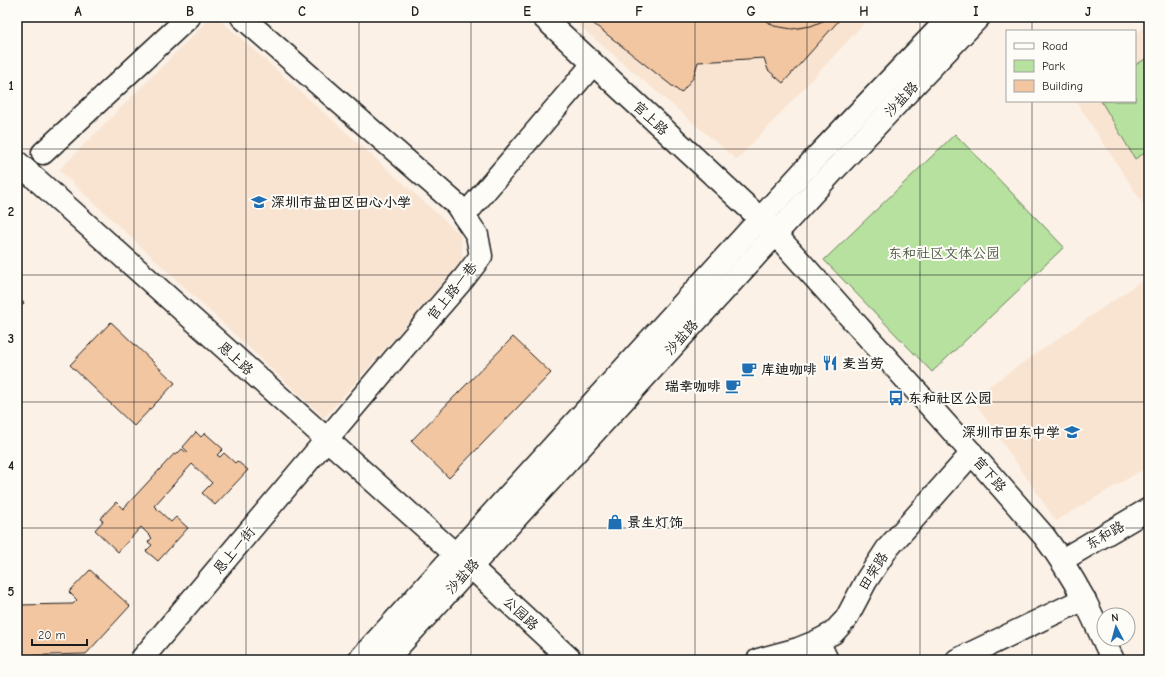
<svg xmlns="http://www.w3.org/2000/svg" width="1166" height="677" viewBox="0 0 1166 677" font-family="'Comic Neue','LXGW WenKai TC',sans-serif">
<rect width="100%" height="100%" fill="#fbf1e6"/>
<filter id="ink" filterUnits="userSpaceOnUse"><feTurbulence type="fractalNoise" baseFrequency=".025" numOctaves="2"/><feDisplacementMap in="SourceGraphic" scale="8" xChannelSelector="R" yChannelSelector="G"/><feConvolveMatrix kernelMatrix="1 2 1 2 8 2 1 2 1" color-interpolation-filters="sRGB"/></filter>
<g filter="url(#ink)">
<g fill="#f9e4d2">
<polygon points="211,17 217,17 460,234 463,260 324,418 59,170"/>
<polygon points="569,17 870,17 737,160"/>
<polygon points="1149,23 1149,213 1076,101 1135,101 1135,35"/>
<polygon points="1149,276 1149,466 1056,521 972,398"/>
</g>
<g fill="#b6e19e" stroke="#697e5d">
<polygon points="1149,57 1149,150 1135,159 1101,101 1135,101 1135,65"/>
<polygon points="955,134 1064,247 932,372 824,260"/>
</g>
<g fill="#f3c6a2" stroke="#1c1c1c">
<polygon points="585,17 842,17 783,83 768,70 764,58 698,62 693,78 681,93"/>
<polygon points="761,17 832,17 811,26 792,29 774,26"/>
<polygon points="17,297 24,303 17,311"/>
<polygon points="111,322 175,383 134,426 70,365"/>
<polygon points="513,337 551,373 449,478 411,441"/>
<polygon points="196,432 201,437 205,433 223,449 217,455 220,457 224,453 235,463 237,461 248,470 215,505 202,493 212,483 192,464 154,506 171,522 176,517 188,528 158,561 146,551 152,545 148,542 152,538 141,527 118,552 95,530 103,521 100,519 116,502 123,509 174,454 176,455 182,449 187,453 188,452 183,447"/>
<polygon points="17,532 21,536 17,540"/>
<polygon points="90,570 130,606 86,654 17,656 17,605 73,604 77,600 69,592"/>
</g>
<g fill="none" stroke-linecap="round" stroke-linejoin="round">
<defs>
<g id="street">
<polyline points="242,17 456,204 464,216"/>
<path d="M543,17L753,212L761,218L954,433L1044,536C1059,556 1072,577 1084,599C1094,619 1103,640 1113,660"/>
<polyline points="43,153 189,17"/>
<polyline points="17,162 455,554"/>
<polyline points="1062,560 1149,509"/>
<polyline points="471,567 571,660"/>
<polyline points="818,641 827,660"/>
<polyline points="141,660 395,358 465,277 481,256 477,235 464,216 593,64"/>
<polyline points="758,660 798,649 818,641 833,633 846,619 866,581 887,549 972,453"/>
<polyline points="957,660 1084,599"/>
</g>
<g id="secondary">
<polyline points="359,660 819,154 950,17"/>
<polyline points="386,660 835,169 979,17"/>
</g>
</defs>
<use href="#street" stroke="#1c1c1c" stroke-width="25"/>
<use href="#secondary" stroke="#1c1c1c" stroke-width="25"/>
<use href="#street" stroke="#fdfcf7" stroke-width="22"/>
<use href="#secondary" stroke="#fdfcf7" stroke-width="22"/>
</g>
</g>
<path fill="none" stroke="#1c1c1c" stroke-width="1" stroke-opacity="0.55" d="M134,17V660M246,17V660M359,17V660M471,17V660M583,17V660M695,17V660M807,17V660M920,17V660M1032,17V31M1032,101V660M17,149H1149M17,275H1149M17,402H1149M17,528H1149"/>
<defs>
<symbol id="school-bare" viewBox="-9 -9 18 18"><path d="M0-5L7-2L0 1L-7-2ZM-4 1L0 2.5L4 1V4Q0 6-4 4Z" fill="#1f6fb2" stroke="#fdfcf7" stroke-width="2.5" paint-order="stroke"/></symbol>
<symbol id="restaurant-bare" viewBox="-9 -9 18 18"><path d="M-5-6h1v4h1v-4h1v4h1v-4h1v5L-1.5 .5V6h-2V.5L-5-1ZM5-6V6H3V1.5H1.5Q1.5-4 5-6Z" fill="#1f6fb2" stroke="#fdfcf7" stroke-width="2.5" paint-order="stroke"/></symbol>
<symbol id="cafe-bare" viewBox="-9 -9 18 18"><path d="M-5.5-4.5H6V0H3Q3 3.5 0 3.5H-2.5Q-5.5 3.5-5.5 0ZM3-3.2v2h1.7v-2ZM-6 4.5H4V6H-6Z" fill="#1f6fb2" stroke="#fdfcf7" stroke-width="2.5" paint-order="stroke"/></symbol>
<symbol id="bus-bare" viewBox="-9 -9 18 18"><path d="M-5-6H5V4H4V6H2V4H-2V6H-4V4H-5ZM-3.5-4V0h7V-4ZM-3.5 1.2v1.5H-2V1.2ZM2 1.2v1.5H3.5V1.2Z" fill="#1f6fb2" stroke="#fdfcf7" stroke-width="2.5" paint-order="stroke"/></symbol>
<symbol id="shop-bare" viewBox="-9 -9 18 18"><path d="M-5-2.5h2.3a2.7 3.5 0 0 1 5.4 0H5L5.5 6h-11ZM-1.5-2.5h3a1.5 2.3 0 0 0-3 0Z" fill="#1f6fb2" stroke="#fdfcf7" stroke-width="2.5" paint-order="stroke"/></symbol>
</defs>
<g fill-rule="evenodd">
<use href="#school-bare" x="248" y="191" width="22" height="22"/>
<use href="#restaurant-bare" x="819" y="352" width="22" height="22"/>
<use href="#cafe-bare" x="738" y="358" width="22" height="22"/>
<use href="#cafe-bare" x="722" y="375" width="22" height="22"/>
<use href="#bus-bare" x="885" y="387" width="22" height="22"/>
<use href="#school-bare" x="1061" y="421" width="22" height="22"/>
<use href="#shop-bare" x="604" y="511" width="22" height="22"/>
</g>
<g text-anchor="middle" stroke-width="4" stroke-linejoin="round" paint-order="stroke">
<g font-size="14" fill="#1c1c1c" stroke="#fdfcf7">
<text transform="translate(901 99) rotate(-47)" y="5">沙盐路</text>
<text transform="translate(651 118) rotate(43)" y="5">官上路</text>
<text transform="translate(452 291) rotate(-51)" y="5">官上路一巷</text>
<text transform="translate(681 337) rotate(-48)" y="5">沙盐路</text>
<text transform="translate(236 358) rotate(42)" y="5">恩上路</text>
<text transform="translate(990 474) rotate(49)" y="5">官下路</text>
<text transform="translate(1105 535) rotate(-30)" y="5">东和路</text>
<text transform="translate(234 550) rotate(-50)" y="5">恩上一街</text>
<text transform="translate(873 571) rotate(-58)" y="5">田荣路</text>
<text transform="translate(462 576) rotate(-48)" y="5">沙盐路</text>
<text transform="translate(521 613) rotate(43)" y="5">公园路</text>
</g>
<g font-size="14" font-weight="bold" fill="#1c1c1c" stroke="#fdfcf7" text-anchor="start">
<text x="271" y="207">深圳市盐田区田心小学</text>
<text x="842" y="368">麦当劳</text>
<text x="761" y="374">库迪咖啡</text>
<text x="721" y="391" text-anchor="end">瑞幸咖啡</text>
<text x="908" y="403">东和社区公园</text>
<text x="1060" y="437" text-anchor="end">深圳市田东中学</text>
<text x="627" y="527">景生灯饰</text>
</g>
<g font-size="14" fill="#4a5743" stroke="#fdfcf7">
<text x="944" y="258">东和社区文体公园</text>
</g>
</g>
<rect width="1166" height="677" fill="none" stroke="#fdfcf7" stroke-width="44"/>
<rect x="1006" y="30" width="130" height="72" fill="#fdfcf7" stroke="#a3a29f"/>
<rect x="1014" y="43" width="20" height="6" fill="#fdfcf7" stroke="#a3a29f"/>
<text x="1042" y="50" font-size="12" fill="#1c1c1c">Road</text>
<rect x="1014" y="60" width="20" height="12" fill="#b6e19e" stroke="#a3a29f"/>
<text x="1042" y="70" font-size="12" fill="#1c1c1c">Park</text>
<rect x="1014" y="80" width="20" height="12" fill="#f3c6a2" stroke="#a3a29f"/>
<text x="1042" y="90" font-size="12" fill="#1c1c1c">Building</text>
<g transform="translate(1116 627) rotate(354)"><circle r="19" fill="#fdfcf7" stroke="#a3a29f"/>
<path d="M0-3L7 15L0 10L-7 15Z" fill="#1f6fb2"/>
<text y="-6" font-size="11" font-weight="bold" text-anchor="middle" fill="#1c1c1c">N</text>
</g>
<path d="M32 639v6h55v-6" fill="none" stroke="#1c1c1c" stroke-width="2"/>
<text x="38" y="639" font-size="12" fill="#1c1c1c" stroke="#fdfcf7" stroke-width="3" paint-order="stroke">20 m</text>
<rect x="22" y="22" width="1122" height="633" fill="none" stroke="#1c1c1c" stroke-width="1.5"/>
<g font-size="13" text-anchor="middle" font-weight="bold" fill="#1c1c1c">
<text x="78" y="16">A</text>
<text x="190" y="16">B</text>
<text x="302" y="16">C</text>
<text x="415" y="16">D</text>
<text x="527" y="16">E</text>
<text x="639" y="16">F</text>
<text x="751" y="16">G</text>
<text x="864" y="16">H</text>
<text x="976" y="16">I</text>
<text x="1088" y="16">J</text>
<text x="11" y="90">1</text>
<text x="11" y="216">2</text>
<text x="11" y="343">3</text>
<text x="11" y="470">4</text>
<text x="11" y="596">5</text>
</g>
</svg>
